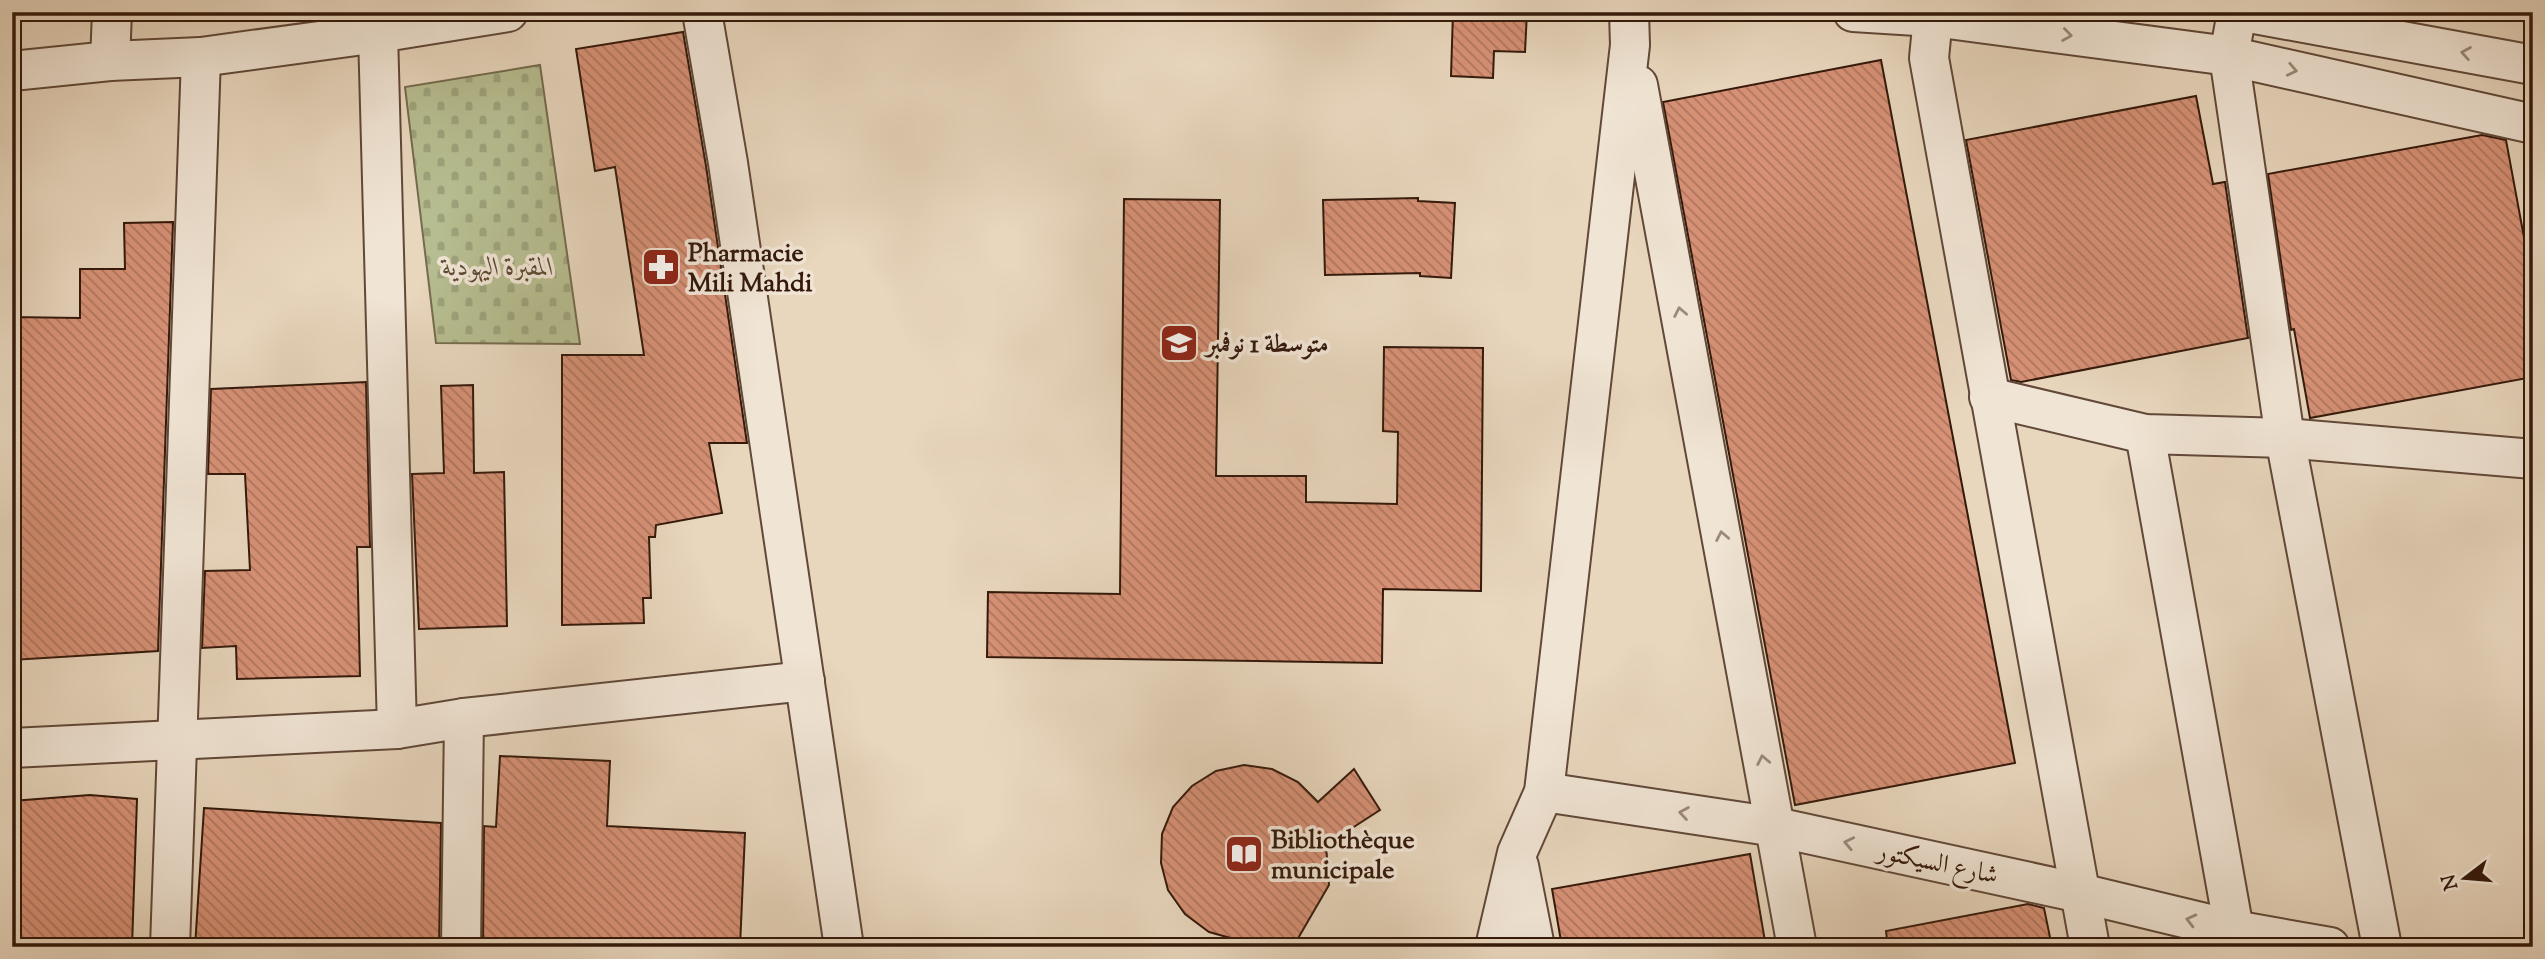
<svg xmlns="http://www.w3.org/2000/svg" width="2545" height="959" viewBox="0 0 2545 959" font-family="'Sorts Mill Goudy',Amiri,serif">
<defs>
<pattern id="cemetery-stones" width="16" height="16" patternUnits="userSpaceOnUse" patternTransform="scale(1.75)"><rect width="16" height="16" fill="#b6bd90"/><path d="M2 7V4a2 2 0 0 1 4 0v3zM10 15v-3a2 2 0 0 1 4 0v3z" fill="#9da27b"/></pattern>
<pattern id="building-back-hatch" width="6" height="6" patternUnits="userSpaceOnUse" patternTransform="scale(1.75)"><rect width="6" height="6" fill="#d79176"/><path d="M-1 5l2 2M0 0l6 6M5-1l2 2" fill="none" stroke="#af765f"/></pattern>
</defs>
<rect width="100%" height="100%" fill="#e8d6bd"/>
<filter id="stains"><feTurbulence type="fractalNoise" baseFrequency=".00286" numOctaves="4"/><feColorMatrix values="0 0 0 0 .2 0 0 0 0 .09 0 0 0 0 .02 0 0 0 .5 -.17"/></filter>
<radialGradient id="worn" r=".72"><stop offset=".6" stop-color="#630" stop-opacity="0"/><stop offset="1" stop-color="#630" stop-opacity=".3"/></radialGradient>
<polygon fill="url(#cemetery-stones)" stroke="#756b4e" stroke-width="2" points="540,65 580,344 436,343 405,87"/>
<g fill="url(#building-back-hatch)" stroke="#34190b" stroke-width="2">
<polygon points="1453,12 1527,12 1525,52 1494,51 1493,78 1451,76"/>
<polygon points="683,32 706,166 747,443 709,443 722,513 656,525 655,537 649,537 651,598 643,598 644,623 562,625 562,355 644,355 615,167 595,171 576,49"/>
<polygon points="1881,60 2015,763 1795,805 1663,102"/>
<polygon points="2196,96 2213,184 2225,182 2248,338 2021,382 2011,380 1966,140"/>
<polygon points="2482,135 2506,140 2533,286 2533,377 2310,418 2294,329 2291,330 2268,174"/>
<polygon points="1418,198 1418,201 1455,203 1451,278 1420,276 1420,273 1325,275 1323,200"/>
<polygon points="1124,199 1220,200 1216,476 1306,476 1306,502 1397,504 1398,432 1383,431 1384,347 1483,348 1481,591 1383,589 1382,663 987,657 988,592 1120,594"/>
<polygon points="173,222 158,651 12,660 12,317 80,318 80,269 125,269 124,223"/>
<polygon points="366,382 370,547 357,547 360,676 237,679 236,646 202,648 205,571 250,570 245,474 208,474 211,389"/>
<polygon points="473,385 474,473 504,472 507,626 419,629 412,474 444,473 441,386"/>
<polygon points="500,756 610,761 607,826 745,833 740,947 483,947 484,826 496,827"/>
<polygon points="1244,765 1272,769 1298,782 1318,802 1354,769 1380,810 1326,845 1329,885 1293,947 1263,947 1209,932 1185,914 1168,890 1161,863 1162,834 1173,807 1192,786 1216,771"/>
<polygon points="90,795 137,799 132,947 12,947 12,801"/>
<polygon points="204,808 441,823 439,947 195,947"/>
<polygon points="1750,854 1766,947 1562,947 1552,889"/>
<polygon points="2028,904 2044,908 2052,947 1888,947 1886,931"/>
</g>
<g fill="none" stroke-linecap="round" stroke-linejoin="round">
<defs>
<g id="minor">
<polyline points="702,12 728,163 844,947"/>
<polyline points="1853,12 1933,17 2229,56 2533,124"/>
<polyline points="1936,12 1933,17 1929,58 2090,947"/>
<polyline points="2237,12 2229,56 2285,438 2382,947"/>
<polyline points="2244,12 2533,65"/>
<polyline points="378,33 397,729"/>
<polyline points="110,61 112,12"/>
<polyline points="12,71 110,61 201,57 378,33 508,12"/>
<polyline points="1638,85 1797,947"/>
<polyline points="1989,397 2145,434 2285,438 2533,459"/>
<polyline points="2145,434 2234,930"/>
<polyline points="12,748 397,729 464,718 805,681"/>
<polyline points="1544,792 1776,827 2080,893 2234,930 2330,947"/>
<polyline points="1519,866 1535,947"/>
<polyline points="170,947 201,57"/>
<polyline points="461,947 464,718"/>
<polyline points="1495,947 1517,853 1544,792 1630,45 1629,12"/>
</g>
</defs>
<use href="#minor" stroke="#614838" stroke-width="42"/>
<use href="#minor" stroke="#f0e4d4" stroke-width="38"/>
</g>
<defs><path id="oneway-chevron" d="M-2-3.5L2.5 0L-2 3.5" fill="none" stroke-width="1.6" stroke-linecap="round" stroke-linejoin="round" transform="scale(1.75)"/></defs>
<g stroke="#9b897a">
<use href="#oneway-chevron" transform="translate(2067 35) rotate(8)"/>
<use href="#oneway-chevron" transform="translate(2466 53) rotate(-170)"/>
<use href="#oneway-chevron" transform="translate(2292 70) rotate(12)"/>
<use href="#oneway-chevron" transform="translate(1680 312) rotate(-101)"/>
<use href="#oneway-chevron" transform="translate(1722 536) rotate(-101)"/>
<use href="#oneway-chevron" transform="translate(1763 760) rotate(-101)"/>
<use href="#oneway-chevron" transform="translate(1684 813) rotate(-171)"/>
<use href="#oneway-chevron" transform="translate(1849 843) rotate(-168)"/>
<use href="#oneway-chevron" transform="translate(2191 920) rotate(-166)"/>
</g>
<defs>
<symbol id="pharmacy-square" viewBox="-11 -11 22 22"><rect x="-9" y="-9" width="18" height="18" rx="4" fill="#8f2418" stroke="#f0e4d4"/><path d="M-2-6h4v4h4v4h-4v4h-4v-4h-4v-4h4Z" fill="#fff"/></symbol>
<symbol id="school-square" viewBox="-11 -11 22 22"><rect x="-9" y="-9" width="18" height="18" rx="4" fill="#8f2418" stroke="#f0e4d4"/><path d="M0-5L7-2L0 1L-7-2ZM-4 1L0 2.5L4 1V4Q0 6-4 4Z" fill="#fff"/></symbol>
<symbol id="library-square" viewBox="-11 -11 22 22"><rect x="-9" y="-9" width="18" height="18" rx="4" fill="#8f2418" stroke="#f0e4d4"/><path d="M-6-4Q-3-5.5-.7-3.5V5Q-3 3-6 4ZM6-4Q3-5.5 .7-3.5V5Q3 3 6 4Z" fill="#fff"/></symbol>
</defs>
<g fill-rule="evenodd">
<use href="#pharmacy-square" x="639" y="245" width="44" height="44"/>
<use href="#school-square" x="1157" y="321" width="44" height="44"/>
<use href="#library-square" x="1222" y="832" width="44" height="44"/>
</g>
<g text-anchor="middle" stroke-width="7" stroke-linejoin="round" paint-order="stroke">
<g font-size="26" font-weight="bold" fill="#34190b" stroke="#f0e4d4" text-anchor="start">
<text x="688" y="261">Pharmacie<tspan x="688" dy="30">Mili Mahdi</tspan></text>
<text x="1206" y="352">متوسطة 1 نوفمبر</text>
<text x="1271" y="848">Bibliothèque<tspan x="1271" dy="30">municipale</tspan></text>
</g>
<g font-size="26" font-style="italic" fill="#5b4a33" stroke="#f0e4d4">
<text x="498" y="275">المقبرة اليهودية</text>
</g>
<g font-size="26" fill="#34190b" stroke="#f0e4d4">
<text transform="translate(1938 862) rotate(12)" y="9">شارع السيكتور</text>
</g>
</g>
<rect width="2545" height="959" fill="none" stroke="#e8d6bd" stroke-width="42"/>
<rect x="14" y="14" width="2517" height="931" fill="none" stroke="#34190b" stroke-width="3.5"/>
<rect x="21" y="21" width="2503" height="917" fill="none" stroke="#34190b" stroke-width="2"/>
<g transform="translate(2465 878) rotate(254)" stroke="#f0e4d4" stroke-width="5" paint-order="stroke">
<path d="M0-5L12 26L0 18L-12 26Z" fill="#34190b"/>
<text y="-10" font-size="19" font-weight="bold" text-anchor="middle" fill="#34190b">N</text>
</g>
<rect width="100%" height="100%" filter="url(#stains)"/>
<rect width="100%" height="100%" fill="url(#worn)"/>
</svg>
